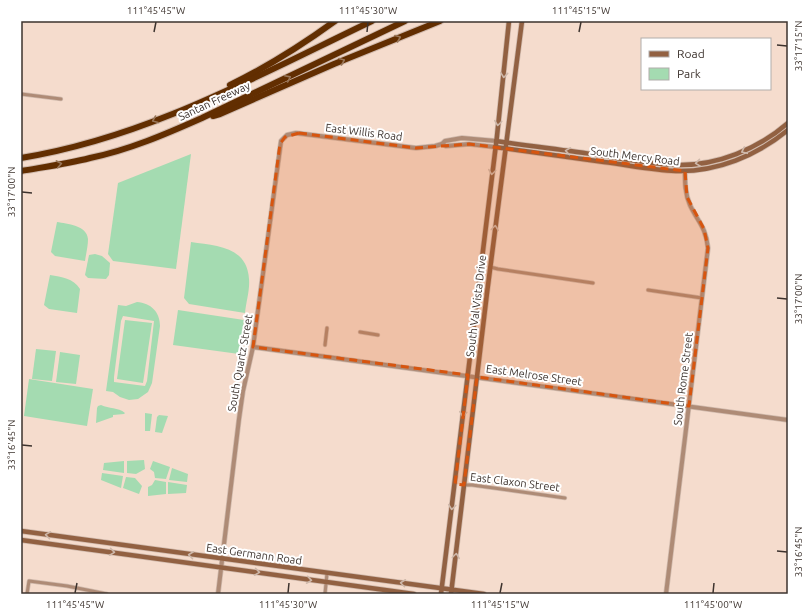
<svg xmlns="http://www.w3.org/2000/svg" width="809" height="615" viewBox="0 0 809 615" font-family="Ubuntu,sans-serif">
<rect width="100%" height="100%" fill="#f5dccd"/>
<g fill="#a4dbb1" fill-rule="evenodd">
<polygon points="191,154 176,269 113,261 108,254 118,183"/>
<path d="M57,222C67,224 87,225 88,239C88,246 86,254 85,261L55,256L51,252Z"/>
<path d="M191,242C216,246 247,246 249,279C250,290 246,302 245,313L189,304L184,298Z"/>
<polygon points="95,254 102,256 110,263 109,275 106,279 88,278 85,275 89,255"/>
<path d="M50,275C62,277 73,278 80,289L77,313L49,309L44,305Z"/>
<path d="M137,302C151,303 160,312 160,326L152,383L148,392L138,399L129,400L120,397L113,392L106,391L118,305L126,306ZM123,316L154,321L147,381L145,386L114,382V377L121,321Z"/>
<polygon points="178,310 244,320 239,354 173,345"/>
<polygon points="125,320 152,323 143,383 117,379"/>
<polygon points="36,349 56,351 52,381 32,379"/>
<polygon points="60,352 80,355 76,384 56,382"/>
<polygon points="29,379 93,389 87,426 24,416"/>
<path d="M101,405C109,409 118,407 125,413L124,414L113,415V417L96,423L97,408L98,406Z"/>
<polygon points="145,413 152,414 150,431 145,431"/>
<polygon points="159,415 168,416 162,433 155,432 157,417"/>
<polygon points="144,460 145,469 136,474 127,473 127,461"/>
<polygon points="124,461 124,473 103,470 104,463"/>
<polygon points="153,461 170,467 166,479 155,478 154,472 150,469"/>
<polygon points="172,468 188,474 187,482 169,480"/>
<polygon points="102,473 123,476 121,488 101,480"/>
<polygon points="126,477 135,478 142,486 139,494 123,488"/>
<polygon points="155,480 166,482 166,494 148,496 148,487 152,485"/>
<polygon points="168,482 187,485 186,493 168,494"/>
</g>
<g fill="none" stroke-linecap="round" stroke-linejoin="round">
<defs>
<g id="minor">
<polyline points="21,94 61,99"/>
<polyline points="490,267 498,269 593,283"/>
<polyline points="648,290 702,298"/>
<polyline points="360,332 378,335"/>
<polyline points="325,345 327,328"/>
<polyline points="464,485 472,485 565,498"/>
<polyline points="27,594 29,581 67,586 107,594"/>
<polyline points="325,594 327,573"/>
</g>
<g id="tertiary">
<polyline points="442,144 446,146 469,144 495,147"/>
<polyline points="253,347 788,420"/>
<polyline points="218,594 239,419 243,391 253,347 281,141 287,135 296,133 416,148 435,146 442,144 445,141 462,138 496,141"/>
<path d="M666,594L708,248C706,227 698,222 690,205C685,194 685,182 685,171"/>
</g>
<g id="secondary">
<path d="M496,141C530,146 564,150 598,155C624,159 651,164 677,165C717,166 758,149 788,123"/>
<path d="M495,147C531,152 568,157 604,162C628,165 652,170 676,171C717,172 756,156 788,130"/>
<polyline points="21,531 484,594"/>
<polyline points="21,540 414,594"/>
<polyline points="441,594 497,136 509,21"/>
<polyline points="451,594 487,293 522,21"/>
</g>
<g id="motorway">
<path d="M230,85C267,67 302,45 335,21"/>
<polyline points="213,116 220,114 334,64 440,21"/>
<path d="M21,158C146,138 259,75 372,21"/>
<path d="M21,171C44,167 67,164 90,158C129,150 166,134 202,118L405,21"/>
</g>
</defs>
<use href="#minor" stroke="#d0baad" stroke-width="4.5"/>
<use href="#tertiary" stroke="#d0baad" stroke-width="5.5"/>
<use href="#secondary" stroke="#d0baad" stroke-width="6"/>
<use href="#motorway" stroke="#d0baad" stroke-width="8"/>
<use href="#minor" stroke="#ae8b76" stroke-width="3"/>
<use href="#tertiary" stroke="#ae8b76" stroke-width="4"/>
<use href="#secondary" stroke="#926142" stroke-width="4.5"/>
<use href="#motorway" stroke="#622e01" stroke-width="6"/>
</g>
<defs><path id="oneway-chevron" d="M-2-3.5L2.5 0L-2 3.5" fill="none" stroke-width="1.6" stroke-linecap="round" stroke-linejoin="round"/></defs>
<g stroke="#99775a">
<use href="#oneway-chevron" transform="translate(398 38) rotate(-22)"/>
<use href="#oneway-chevron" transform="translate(342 61) rotate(-22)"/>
<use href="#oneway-chevron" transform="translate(288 78) rotate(-26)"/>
<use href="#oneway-chevron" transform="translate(155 120) rotate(159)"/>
<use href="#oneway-chevron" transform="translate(59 164) rotate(-11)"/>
</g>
<g stroke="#ceb8aa">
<use href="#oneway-chevron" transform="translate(504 75) rotate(96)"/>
<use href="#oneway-chevron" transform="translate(498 123) rotate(97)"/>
<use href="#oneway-chevron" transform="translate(568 151) rotate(-172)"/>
<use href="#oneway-chevron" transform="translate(744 151) rotate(155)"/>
<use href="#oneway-chevron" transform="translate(698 163) rotate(172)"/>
<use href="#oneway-chevron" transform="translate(492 172) rotate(97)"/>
<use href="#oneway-chevron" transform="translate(495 228) rotate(-83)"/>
<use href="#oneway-chevron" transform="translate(463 414) rotate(97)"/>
<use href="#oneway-chevron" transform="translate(452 507) rotate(97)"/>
<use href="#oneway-chevron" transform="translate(48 535) rotate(-172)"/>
<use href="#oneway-chevron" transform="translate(112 552) rotate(8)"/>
<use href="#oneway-chevron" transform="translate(191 555) rotate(-173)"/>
<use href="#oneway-chevron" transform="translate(456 556) rotate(-83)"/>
<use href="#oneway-chevron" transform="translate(257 572) rotate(8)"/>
<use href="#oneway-chevron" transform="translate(309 580) rotate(8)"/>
<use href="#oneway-chevron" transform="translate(403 583) rotate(-173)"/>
</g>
<path fill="#d7550f" fill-opacity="0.2" stroke="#d7550f" stroke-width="3" stroke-dasharray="8 5" stroke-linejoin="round" d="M299,133L416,148L469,144L685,171L687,197L704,229L708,248L689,406L477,377L464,485L455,484L468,375L253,347L280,144L285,137Z"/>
<path fill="none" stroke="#3d332e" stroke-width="1.5" d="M154,32L156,22M367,32L368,22M579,32L581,22M777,45L787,46M22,192L32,193M777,298L787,299M22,445L32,446M777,551L787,552M75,593L77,583M288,593L289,583M500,593L502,583M713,593L714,583"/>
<g text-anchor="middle" stroke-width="4" stroke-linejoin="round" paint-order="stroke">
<g font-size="11" fill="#3d332e" stroke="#fff">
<text transform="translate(214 101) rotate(-25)" y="4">Santan Freeway</text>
<text transform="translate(364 132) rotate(7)" y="4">East Willis Road</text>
<text transform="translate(635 156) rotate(7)" y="4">South Mercy Road</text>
<text transform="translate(476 306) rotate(-83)" y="4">South Val Vista Drive</text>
<text transform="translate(240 363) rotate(-80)" y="4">South Quartz Street</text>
<text transform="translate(534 375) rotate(8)" y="4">East Melrose Street</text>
<text transform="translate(683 379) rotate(-83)" y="4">South Rome Street</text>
<text transform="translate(515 482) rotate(7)" y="4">East Claxon Street</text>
<text transform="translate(254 554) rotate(8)" y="4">East Germann Road</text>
</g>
</g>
<rect width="809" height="615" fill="none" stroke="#ffffff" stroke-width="44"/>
<rect x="641" y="38" width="130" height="52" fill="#ffffff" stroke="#b1adab"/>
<rect x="649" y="51" width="20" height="6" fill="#926142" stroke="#b1adab"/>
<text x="677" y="58" font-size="12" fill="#3d332e">Road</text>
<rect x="649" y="68" width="20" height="12" fill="#a4dbb1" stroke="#b1adab"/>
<text x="677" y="78" font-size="12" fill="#3d332e">Park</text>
<rect x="22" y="22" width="765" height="571" fill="none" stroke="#3d332e" stroke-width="1.5"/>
<g font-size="10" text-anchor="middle" fill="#3d332e">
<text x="156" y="14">111°45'45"W</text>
<text x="368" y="14">111°45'30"W</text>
<text x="581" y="14">111°45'15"W</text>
<text transform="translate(798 46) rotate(-90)" y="4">33°17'15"N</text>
<text transform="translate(11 192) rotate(-90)" y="4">33°17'00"N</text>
<text transform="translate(798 299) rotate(-90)" y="4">33°17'00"N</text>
<text transform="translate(11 445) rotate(-90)" y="4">33°16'45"N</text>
<text transform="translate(798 552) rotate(-90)" y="4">33°16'45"N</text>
<text x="75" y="608">111°45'45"W</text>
<text x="288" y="608">111°45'30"W</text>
<text x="500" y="608">111°45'15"W</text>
<text x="713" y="608">111°45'00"W</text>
</g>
</svg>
